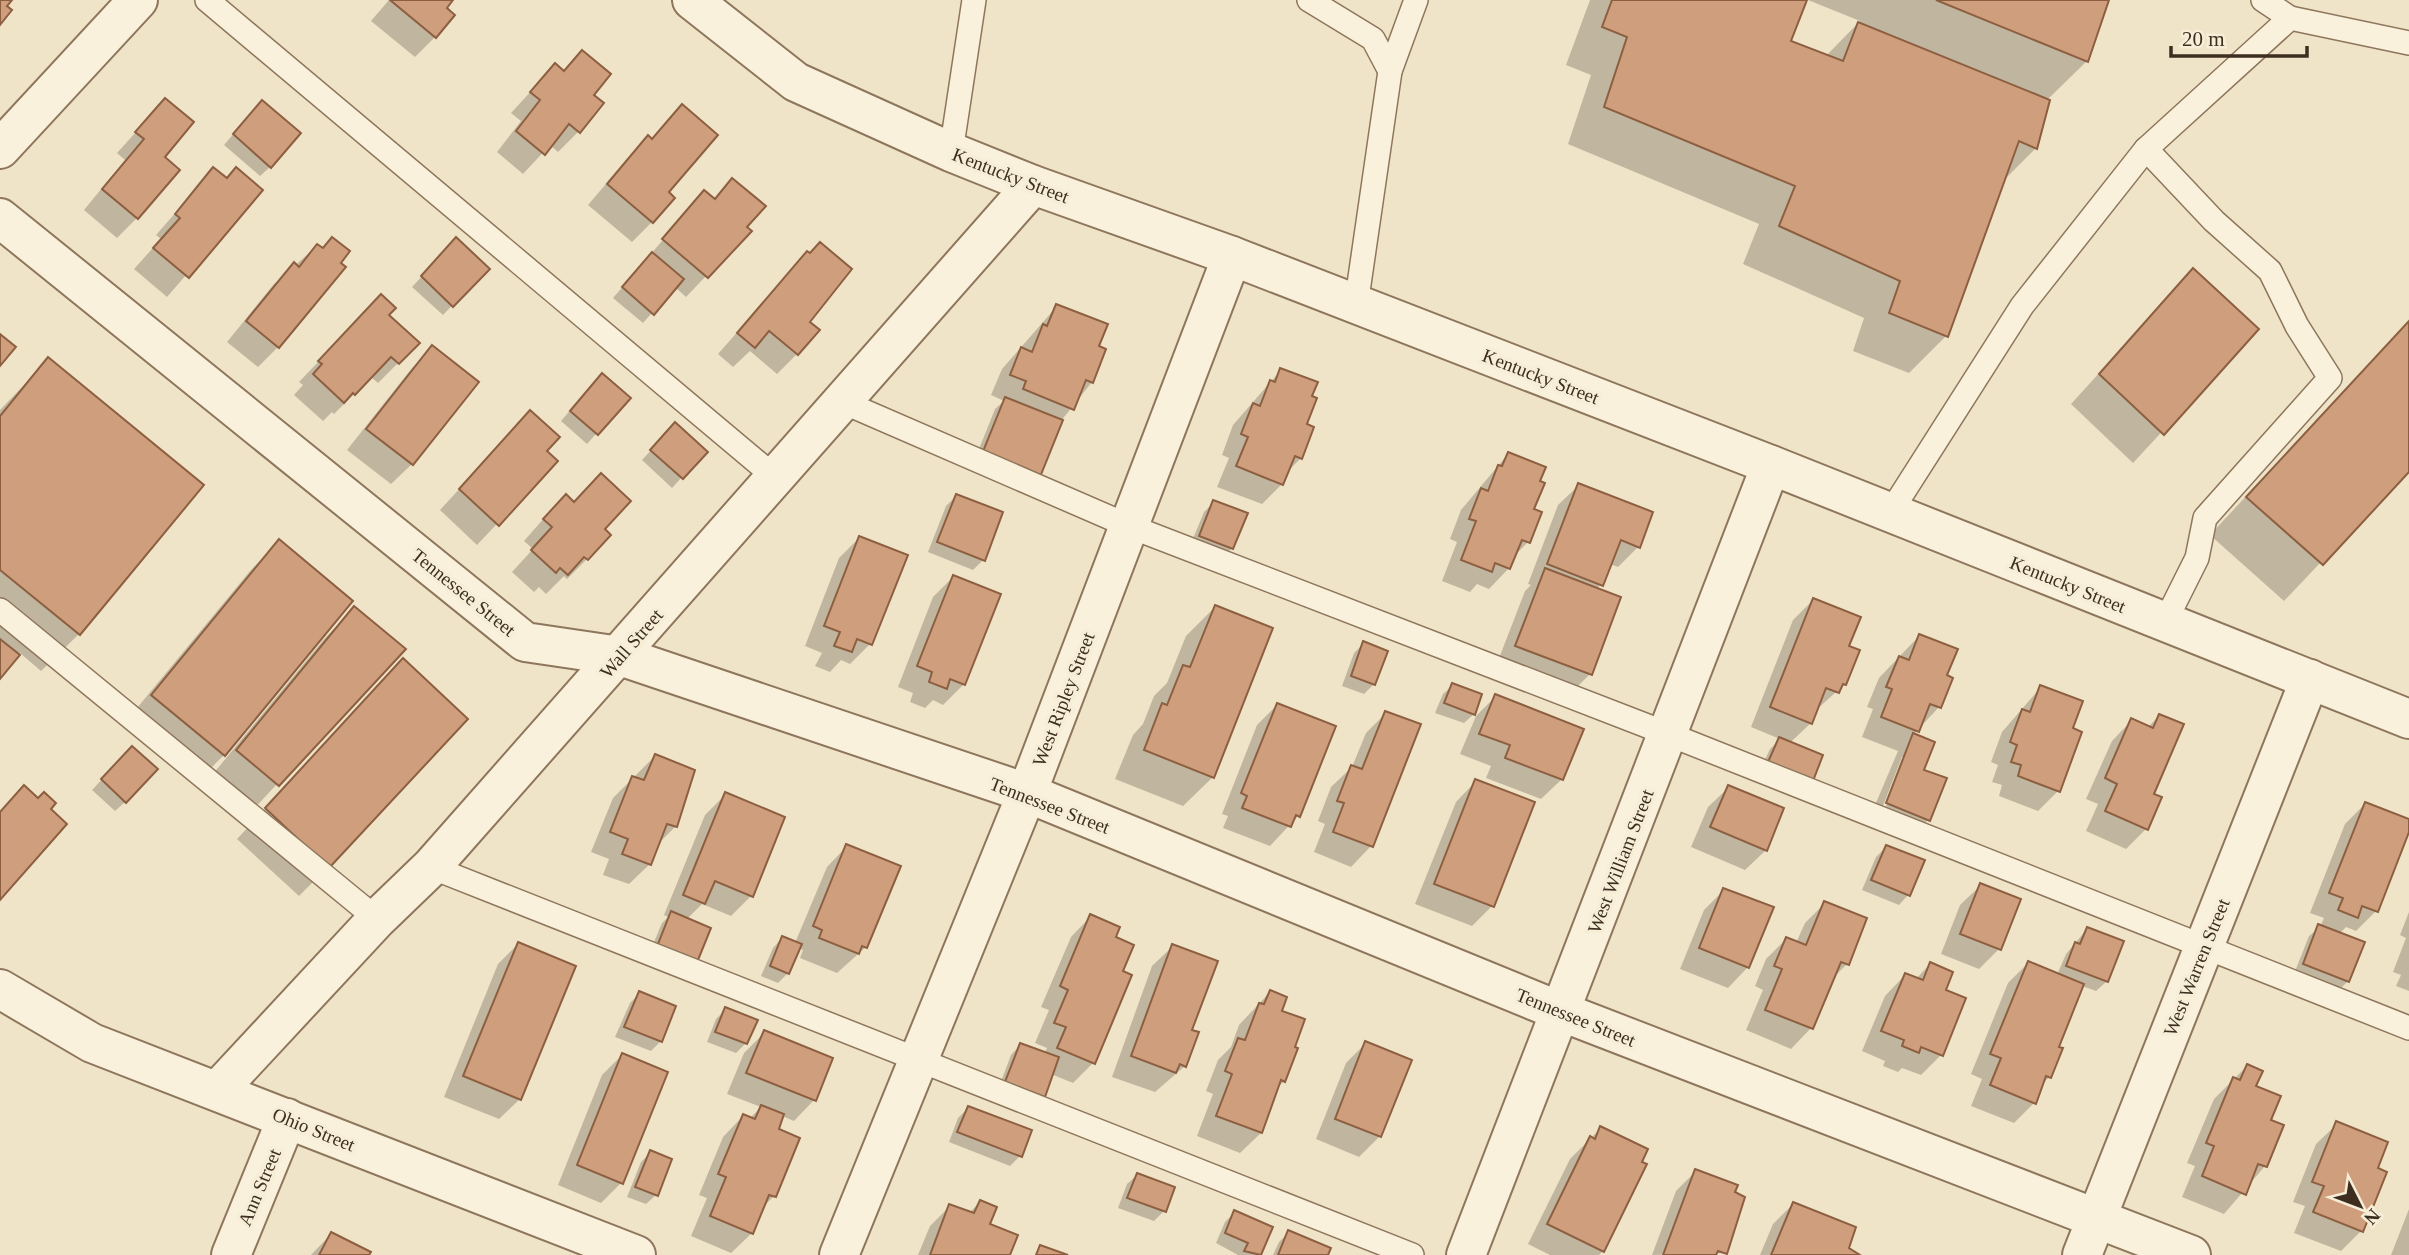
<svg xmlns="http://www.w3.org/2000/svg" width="2409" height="1255" viewBox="0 0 2409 1255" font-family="Georgia,serif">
<rect width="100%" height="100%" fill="#f0e4c8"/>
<g fill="#0003" fill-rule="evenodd">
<polygon points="389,0 451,0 444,8 435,37 415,57 371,21"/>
<polygon points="1590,0 1805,0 1789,42 1826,56 1860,21 1808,0 2107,0 2087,61 2048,99 2036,148 2003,181 1946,336 1909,373 1853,351 1864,318 1743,264 1759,224 1568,144 1591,75 1566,65"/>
<polygon points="583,52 591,95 579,131 558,152 550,145 523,174 497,152 521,121 511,113 555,65 563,72"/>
<polygon points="165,100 162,157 137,218 117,238 84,210 125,160 117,153"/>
<polygon points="682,107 652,222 632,242 588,205 628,158 648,138 650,140"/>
<polygon points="252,112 270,167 260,176 224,145"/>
<polygon points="213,170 225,180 260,190 167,297 134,269 161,239 156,235"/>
<polygon points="733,180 745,227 749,231 686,297 675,287 643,323 613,298 704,192 713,200"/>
<polygon points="317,246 278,347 258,367 227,342 274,284"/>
<polygon points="447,249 487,269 443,315 412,287"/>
<polygon points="807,253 762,326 796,355 777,374 750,351 733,367 718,354"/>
<polygon points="2193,270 2257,329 2133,463 2071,404"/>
<polygon points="1057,306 1097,347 1092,382 1061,421 973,464 995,409 1004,401 991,395 1002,369"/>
<polygon points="387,315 398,363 378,383 371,377 334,414 332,412 323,421 294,395 303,385 299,382 361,317"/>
<polygon points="2409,321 2409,469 2284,601 2210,535"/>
<polygon points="432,348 476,382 412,464 391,484 347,450 412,368"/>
<polygon points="48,360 79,634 41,671 20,653 0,676 0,410"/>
<polygon points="1281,370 1310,397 1301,458 1287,472 1282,484 1262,504 1217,487 1229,458 1222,455 1233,425"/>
<polygon points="592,385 628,398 587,444 561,421"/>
<polygon points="530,412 545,451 556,461 477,545 440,510"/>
<polygon points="665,435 705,452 672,488 642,460"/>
<polygon points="1508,454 1532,510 1528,542 1514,556 1509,568 1489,589 1477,584 1470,592 1442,581 1457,542 1450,539 1461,510"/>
<polygon points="1579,485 1638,547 1618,567 1610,564 1597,590 1590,674 1570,694 1496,666 1525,591 1531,585 1528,584 1558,505"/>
<polygon points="956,496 983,560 973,570 928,552 946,506"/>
<polygon points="1214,502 1232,548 1222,558 1190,546 1204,512"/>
<polygon points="573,504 602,530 587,559 567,579 564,576 546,594 539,587 534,592 512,572 533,549 524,541 545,517"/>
<polygon points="859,538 870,644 850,664 841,660 830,672 815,666 822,653 805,646 839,558"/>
<polygon points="279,541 224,755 195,784 123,725 250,571"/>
<polygon points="953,577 964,684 943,705 933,700 925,708 910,702 913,693 898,687 933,597"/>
<polygon points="1813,600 1847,647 1845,684 1815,711 1811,723 1759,772 1770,749 1780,739 1751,727 1793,620"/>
<polygon points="1215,607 1213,777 1183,806 1115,779 1133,735 1143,724 1154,696 1167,683 1186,636"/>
<polygon points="354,609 403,649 249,814 208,780 325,638"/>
<path d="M1919,636L1945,676L1951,679L1939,707L1913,735L1922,771L1928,820L1908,840L1867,824L1898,751L1862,737L1873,709L1867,707L1879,678ZM1902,757H1906L1884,812L1881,811Z"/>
<polygon points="1364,643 1374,684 1364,694 1342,686 1354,653"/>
<polygon points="403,661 328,867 299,896 237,839"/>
<polygon points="1453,685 1474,714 1464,723 1435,713 1443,694"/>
<polygon points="2041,687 2071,729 2058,791 2038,811 1999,796 2002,785 1992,782 1998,765 1991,762 2002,732"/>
<polygon points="1496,696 1562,779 1541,799 1486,778 1491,766 1460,754 1476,716"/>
<polygon points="1277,705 1298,816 1270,846 1223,828 1228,816 1222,814 1257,725"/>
<polygon points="1386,713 1371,846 1351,867 1314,852 1325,824 1318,821 1331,787 1352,767 1366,733"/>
<polygon points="2159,716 2146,829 2126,849 2086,831 2098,804 2086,799 2112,741 2132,720 2148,727"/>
<polygon points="655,756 676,826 657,845 650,864 629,884 603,875 609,859 591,852 613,798"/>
<polygon points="122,758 125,802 115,811 92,790"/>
<polygon points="1476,781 1492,906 1472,926 1415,904 1456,802"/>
<polygon points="1729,787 1766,850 1745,870 1691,847 1708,807"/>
<polygon points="725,795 751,896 731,916 702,904 647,959 662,923 668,917 664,915 705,815"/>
<polygon points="2365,804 2409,821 2409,827 2376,911 2356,931 2346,927 2339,934 2348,981 2338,991 2294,974 2309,936 2320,927 2324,918 2310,913 2345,824"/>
<polygon points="847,846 866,947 837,973 800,958 803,950 798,948 788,973 778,983 761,976 773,948 782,938 795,943 827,867"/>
<polygon points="1886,847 1908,895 1899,905 1862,890 1876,857"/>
<polygon points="1981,885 1999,949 1979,969 1941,954 1960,905"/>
<polygon points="1724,890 1748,967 1728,988 1680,969 1704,910"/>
<polygon points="1825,903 1847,964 1831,980 1811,1028 1791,1049 1746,1030 1763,990 1755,986 1766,959 1786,939 1796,943 1805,923"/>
<polygon points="2409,912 2409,991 2396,986 2401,975 2393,972 2406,938 2400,935"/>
<polygon points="1091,916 1120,972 1093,1063 1073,1083 1051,1074 1043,1096 1033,1106 997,1092 1011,1055 1020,1045 1044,1054 1047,1048 1035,1043 1049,1010 1041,1007 1071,937"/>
<polygon points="2087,929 2122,942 2106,982 2096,991 2082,986 2057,1048 2049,1077 2041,1086 2034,1103 2014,1123 1971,1106 1982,1079 1971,1074 2008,983 2028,963 2057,975 2066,954"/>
<polygon points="518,944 520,1099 499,1119 444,1097 498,964"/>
<polygon points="1173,946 1190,1031 1185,1066 1155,1092 1112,1077 1152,966"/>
<polygon points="1930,964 1944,991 1941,1055 1921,1075 1902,1068 1898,1072 1883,1066 1885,1061 1862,1051 1885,996 1905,975 1916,979"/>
<polygon points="1270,992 1279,1012 1284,1081 1277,1088 1261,1133 1240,1153 1197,1136 1213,1094 1206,1091 1218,1060 1231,1047 1239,1025"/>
<polygon points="640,993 661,1041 651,1051 615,1037 630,1003"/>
<polygon points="726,1009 746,1043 736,1053 707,1042 716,1019"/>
<polygon points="764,1033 831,1059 814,1100 794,1121 782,1116 776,1130 774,1196 761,1209 752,1233 731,1253 691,1236 707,1198 699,1195 723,1137 743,1116 749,1119 761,1107 727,1094 744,1053"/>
<polygon points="1366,1043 1380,1136 1359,1157 1316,1139 1346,1063"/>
<polygon points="622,1055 621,1183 601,1203 558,1185 602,1075"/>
<polygon points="2247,1066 2269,1121 2265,1166 2224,1214 2182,1197 2195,1166 2187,1163 2214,1099"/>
<polygon points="968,1108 1020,1156 1010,1166 949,1142 958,1118"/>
<polygon points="2337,1124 2375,1169 2361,1231 2341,1251 2294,1233 2305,1206 2293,1202 2316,1144"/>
<polygon points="1601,1128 1603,1251 1599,1255 1550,1255 1528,1244 1570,1159"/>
<polygon points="651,1152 656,1195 646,1204 627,1197 641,1162"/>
<polygon points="1696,1171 1725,1253 1652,1255 1676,1191"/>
<polygon points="1137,1175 1173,1188 1164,1211 1154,1221 1118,1208 1127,1184"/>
<polygon points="980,1202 988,1225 1008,1255 918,1255 930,1226 950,1206 969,1213"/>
<polygon points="1793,1204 1846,1249 1858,1255 1760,1255 1773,1224"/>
<polygon points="2409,1209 2409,1255 2391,1255"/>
<polygon points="1235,1212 1270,1227 1259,1255 1238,1255 1216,1243 1225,1222"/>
<polygon points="1289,1232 1326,1255 1273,1255 1279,1242"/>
<polygon points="331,1234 367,1255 311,1255"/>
</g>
<g fill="#cf9f7d" stroke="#8d5f41" stroke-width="2">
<polygon points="0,0 12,0 7,6 12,10 0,25"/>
<polygon points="390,0 453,0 447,8 455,15 436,38"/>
<polygon points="1612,0 1807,0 1791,41 1843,61 1858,22 2050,100 2037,149 2019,141 1948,337 1889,313 1900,281 1779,226 1795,186 1604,107 1627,37 1602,27"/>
<polygon points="1936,0 2109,0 2088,62"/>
<polygon points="582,50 611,74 594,95 604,103 580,133 569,124 545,155 516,131 540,100 530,92 555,63 564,71"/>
<polygon points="165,98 194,122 165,157 180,170 138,219 102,189 144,139 135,132"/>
<polygon points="262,100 301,133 271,168 233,134"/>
<polygon points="682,104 718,135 669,192 675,198 653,223 607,184 648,135 652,139"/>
<polygon points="213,167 227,178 236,167 263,190 189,278 153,248 180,218 175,214"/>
<polygon points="732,178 766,206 747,227 752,231 708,278 662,239 704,190 715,199"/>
<polygon points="332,237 350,251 341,263 346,267 279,348 246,321 294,262 299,267 317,244 323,248"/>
<polygon points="456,237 490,269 453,307 421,276"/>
<polygon points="820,242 852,269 810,322 820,330 798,355 769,331 755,348 737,333 807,251 810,253"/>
<polygon points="652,252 684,279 654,315 622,287"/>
<polygon points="2193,268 2259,329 2164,435 2099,374"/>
<polygon points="381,294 396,308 389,315 420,343 399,364 391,357 355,395 353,393 344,403 313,374 322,364 318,361"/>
<polygon points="1056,304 1108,324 1099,346 1106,349 1093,383 1086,380 1074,410 1023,389 1026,381 1010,375 1021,347 1032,352 1043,324 1047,326"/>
<polygon points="2409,321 2409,472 2323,565 2246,497"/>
<polygon points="0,334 16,347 0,366"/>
<polygon points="432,345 479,382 413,465 366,429"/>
<polygon points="48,357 204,485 80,635 0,570 0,416"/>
<polygon points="1280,368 1318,382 1312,396 1317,398 1307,424 1314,427 1302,459 1295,456 1283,485 1236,466 1248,437 1241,434 1253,403 1260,406 1270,380 1275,382"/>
<polygon points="602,373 631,398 598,435 570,411"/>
<polygon points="1005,397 1063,420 1040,477 982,454"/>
<polygon points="530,410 560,437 547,451 558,461 499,526 459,489"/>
<polygon points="675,422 708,452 683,479 650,450"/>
<polygon points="1508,452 1546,467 1540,481 1545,483 1534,509 1542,512 1530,543 1522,540 1510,569 1495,563 1492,572 1461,560 1476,521 1469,519 1481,488 1488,491 1498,465 1502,466"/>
<polygon points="601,473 631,501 605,529 611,535 588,560 584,557 568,575 560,568 556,573 531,550 552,527 543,519 566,494 574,502"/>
<polygon points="1578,483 1653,512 1640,548 1621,540 1603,586 1547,564"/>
<polygon points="956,494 1003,512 985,561 937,542"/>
<polygon points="1213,500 1248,513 1233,549 1199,536"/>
<polygon points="859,536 908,555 872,645 857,639 852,652 834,646 840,632 824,626"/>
<polygon points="279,539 353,601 225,756 151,695"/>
<polygon points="1545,568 1621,597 1592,675 1515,646"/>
<polygon points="953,575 1001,594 965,685 950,679 947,689 929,682 932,672 917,666"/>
<polygon points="1813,598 1861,617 1849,646 1860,650 1846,685 1843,684 1839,693 1826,688 1812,724 1770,707"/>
<polygon points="1215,605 1273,628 1214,778 1144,750 1162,703 1167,705 1183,665 1190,667"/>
<polygon points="354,606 406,649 279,786 236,750"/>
<polygon points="1919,634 1958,649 1947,675 1953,678 1941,708 1930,704 1919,732 1881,717 1892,689 1886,687 1899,656 1909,660"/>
<polygon points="0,639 20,655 0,679"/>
<polygon points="1363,641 1388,651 1375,685 1351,676"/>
<polygon points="403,658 468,719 329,868 265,808"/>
<polygon points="1452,683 1482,694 1475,715 1444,703"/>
<polygon points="2040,685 2083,701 2073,728 2082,732 2060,792 2018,776 2021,765 2011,762 2017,745 2010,742 2022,709 2030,712"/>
<polygon points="1495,694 1584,729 1563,780 1505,758 1510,745 1479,734"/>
<polygon points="1277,703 1336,726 1300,817 1296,815 1291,827 1242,808 1247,796 1241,793"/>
<polygon points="1385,711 1421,724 1373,847 1333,832 1344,803 1337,801 1351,765 1362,769"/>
<polygon points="2159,714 2184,724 2154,794 2162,797 2148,830 2105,811 2117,784 2105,778 2131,718 2153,728"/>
<polygon points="1913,733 1935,742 1924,770 1947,778 1930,821 1886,803"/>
<polygon points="1779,737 1823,755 1813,781 1768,762"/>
<polygon points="132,746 158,769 126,803 101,779"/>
<polygon points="655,754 695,770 677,827 667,824 651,865 622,854 628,839 610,832 632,776 644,780"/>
<polygon points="1475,779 1535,802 1494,907 1434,884"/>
<polygon points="24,785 38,798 44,792 56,803 51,809 67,824 0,900 0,812"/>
<polygon points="1728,785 1784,808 1767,851 1710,827"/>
<polygon points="725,792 785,817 753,897 715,881 705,904 683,895"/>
<polygon points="2365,802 2409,819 2409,832 2378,912 2362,906 2358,918 2338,910 2343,898 2329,893"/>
<polygon points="846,844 901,866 867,948 862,946 859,954 819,938 822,930 813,926"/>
<polygon points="1886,845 1925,860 1910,896 1871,880"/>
<polygon points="1980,883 2021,899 2001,950 1960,934"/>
<polygon points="1723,888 1774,907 1749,968 1699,948"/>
<polygon points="1824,901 1867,918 1849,965 1841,962 1813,1029 1765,1010 1782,969 1774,966 1786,937 1806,945"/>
<polygon points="671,911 711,928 696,965 656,949"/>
<polygon points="1090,914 1120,927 1116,937 1134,945 1123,971 1132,975 1095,1064 1057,1048 1066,1027 1054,1023 1068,990 1060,986"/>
<polygon points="2318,924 2365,942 2349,982 2303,964"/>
<polygon points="2087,927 2124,941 2108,982 2066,966 2075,942 2080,944"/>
<polygon points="782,936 802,944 789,974 770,966"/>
<polygon points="518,942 576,966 521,1100 463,1076"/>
<polygon points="1172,944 1218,961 1192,1030 1199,1032 1186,1067 1180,1064 1176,1073 1131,1056"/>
<polygon points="2028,961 2084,984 2059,1047 2063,1048 2051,1078 2046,1076 2036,1104 1990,1085 2001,1058 1990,1054"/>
<polygon points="1930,962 1953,972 1946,990 1966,998 1943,1056 1921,1047 1919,1053 1902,1046 1904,1040 1881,1031 1905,973 1923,980"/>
<polygon points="1270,990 1287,997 1282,1011 1305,1019 1295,1047 1298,1048 1285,1082 1281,1080 1262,1133 1216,1116 1232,1074 1225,1071 1238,1038 1245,1040 1259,1003 1264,1004"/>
<polygon points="639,991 676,1006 662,1042 624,1027"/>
<polygon points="725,1007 758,1020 747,1044 715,1032"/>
<polygon points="764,1030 833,1058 816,1101 746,1073"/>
<polygon points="1365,1041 1412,1060 1381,1137 1335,1119"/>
<polygon points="1020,1043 1059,1057 1045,1097 1005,1082"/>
<polygon points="622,1053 668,1072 623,1184 577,1165"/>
<polygon points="2247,1064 2263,1071 2256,1086 2281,1096 2271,1120 2284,1125 2267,1167 2258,1164 2246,1195 2202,1176 2214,1146 2206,1143 2233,1077 2240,1080"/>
<polygon points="761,1105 784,1114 779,1129 800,1138 776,1197 769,1195 753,1234 710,1216 726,1177 718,1174 743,1114 755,1119"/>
<polygon points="968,1106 1032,1130 1022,1157 957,1132"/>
<polygon points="2336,1121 2388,1142 2378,1168 2387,1172 2363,1232 2313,1212 2324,1186 2312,1182"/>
<polygon points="1600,1126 1648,1149 1642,1162 1647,1164 1604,1252 1547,1224 1590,1136 1595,1139"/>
<polygon points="650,1150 672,1159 658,1196 635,1187"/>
<polygon points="1695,1169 1738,1185 1735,1192 1745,1197 1727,1254 1718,1251 1716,1255 1663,1255"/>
<polygon points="1137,1173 1175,1187 1166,1212 1127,1198"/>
<polygon points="980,1200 997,1207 990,1224 1018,1235 1010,1255 930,1255 949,1204 974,1213"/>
<polygon points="1793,1202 1856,1227 1849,1248 1860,1255 1771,1255"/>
<polygon points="1234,1210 1273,1227 1261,1255 1244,1251 1248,1243 1225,1233"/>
<polygon points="1288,1230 1331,1248 1328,1255 1278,1255"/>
<polygon points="331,1232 371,1252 369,1255 319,1255"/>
<polygon points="1040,1245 1068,1255 1036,1255"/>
</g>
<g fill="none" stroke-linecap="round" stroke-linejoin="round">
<defs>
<g id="service">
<polyline points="207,0 776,478"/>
<polyline points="1309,0 1373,39 1390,71"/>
<polyline points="2263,0 2290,18"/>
<polyline points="2146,149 2214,221 2270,271 2297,326 2330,378 2205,518 2197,558 2165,622"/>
<polyline points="951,152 974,0"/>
<polyline points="1356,305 1390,71 1416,0"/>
<polyline points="843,402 1129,526 1668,734 2409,1028"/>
<polyline points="1890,513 2022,306 2146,149 2290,18 2409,43"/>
<polyline points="0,610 377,919"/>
<polyline points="431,867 1412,1255"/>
</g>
<g id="minor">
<polyline points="692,0 796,82 951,152 1033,185 1232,256 1771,465 2409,719"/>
<polyline points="0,149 138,0"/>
<polyline points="0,218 525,642 620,656 1027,793 1562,1012 2191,1255"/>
<polyline points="218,1090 377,919 431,867 1033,185"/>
<polyline points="231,1255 287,1118"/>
<polyline points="839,1255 1027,793 1232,256"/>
<polyline points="1466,1255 1771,465"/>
<polyline points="2082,1255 2310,679"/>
</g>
<polyline id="tertiary" points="0,989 92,1043 636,1255"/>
</defs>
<use href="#service" stroke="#8d765c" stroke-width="26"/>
<use href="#minor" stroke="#8d765c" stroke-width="42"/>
<use href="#tertiary" stroke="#8d765c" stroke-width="42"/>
<use href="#service" stroke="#faf1dc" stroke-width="23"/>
<use href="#minor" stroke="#faf1dc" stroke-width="38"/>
<use href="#tertiary" stroke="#faf1dc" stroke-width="38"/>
</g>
<g text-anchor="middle" stroke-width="7" stroke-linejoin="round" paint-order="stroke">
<g font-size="19" fill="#3d2e20" stroke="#f7eed8">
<text transform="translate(1011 175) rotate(21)" y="7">Kentucky Street</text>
<text transform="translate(1541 376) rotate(21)" y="7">Kentucky Street</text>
<text transform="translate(2068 584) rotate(22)" y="7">Kentucky Street</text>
<text transform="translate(464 592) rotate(39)" y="7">Tennessee Street</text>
<text transform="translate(631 643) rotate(-49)" y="7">Wall Street</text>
<text transform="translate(1063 699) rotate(-69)" y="7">West Ripley Street</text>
<text transform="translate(1050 805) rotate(21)" y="7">Tennessee Street</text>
<text transform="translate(1620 861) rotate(-69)" y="7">West William Street</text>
<text transform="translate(2196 967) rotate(-68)" y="7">West Warren Street</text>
<text transform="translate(1576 1017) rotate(22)" y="7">Tennessee Street</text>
<text transform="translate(314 1129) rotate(22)" y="7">Ohio Street</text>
<text transform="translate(259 1187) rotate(-67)" y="7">Ann Street</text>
</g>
</g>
<g transform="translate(2360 1206) rotate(132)" stroke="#f7eed8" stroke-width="5" paint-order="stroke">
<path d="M0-5L12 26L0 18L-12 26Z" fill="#3d2e20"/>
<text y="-10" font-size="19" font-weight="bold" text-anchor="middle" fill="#3d2e20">N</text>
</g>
<path d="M2171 46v10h136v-10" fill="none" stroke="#3d2e20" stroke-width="3.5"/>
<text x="2182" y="46" font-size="21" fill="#3d2e20" stroke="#f7eed8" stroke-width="5" paint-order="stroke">20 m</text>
</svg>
